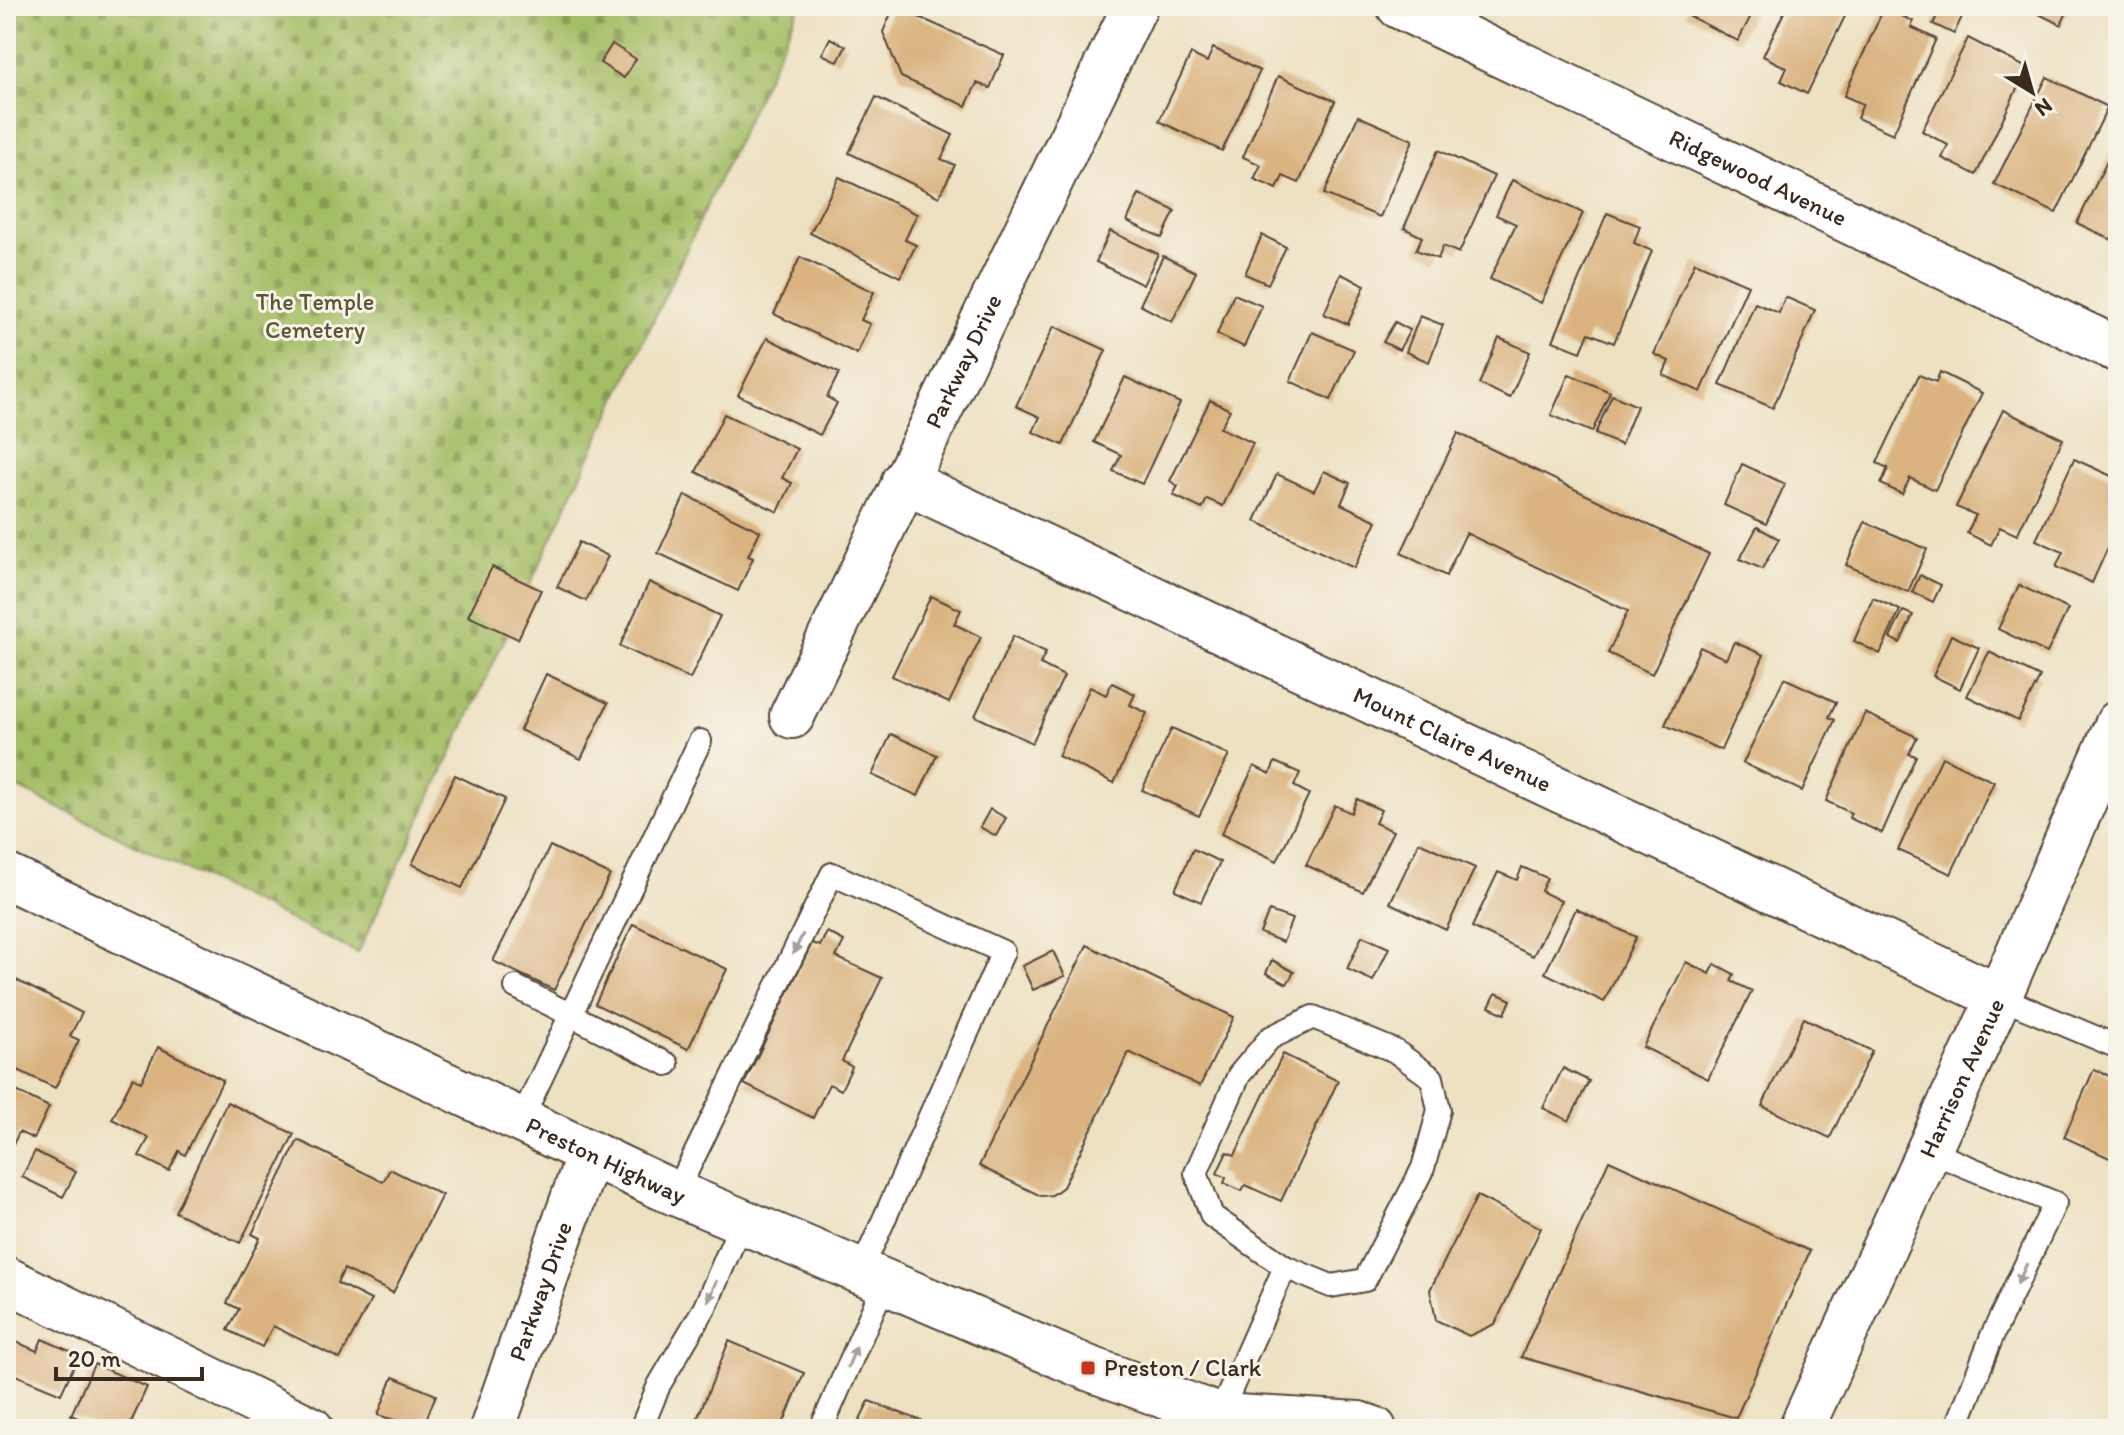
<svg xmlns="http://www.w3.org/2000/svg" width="2124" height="1435" viewBox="0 0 2124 1435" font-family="Itim,sans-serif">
<defs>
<pattern id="cemetery-stones" width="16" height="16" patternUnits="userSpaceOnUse" patternTransform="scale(2)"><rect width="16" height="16" fill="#a4be65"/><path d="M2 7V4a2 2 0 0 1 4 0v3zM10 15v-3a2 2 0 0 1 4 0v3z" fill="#879b53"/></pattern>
</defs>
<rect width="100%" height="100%" fill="#f7f3e8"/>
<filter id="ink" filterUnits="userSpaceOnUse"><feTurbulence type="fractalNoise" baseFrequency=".0125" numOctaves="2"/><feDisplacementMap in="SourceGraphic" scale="16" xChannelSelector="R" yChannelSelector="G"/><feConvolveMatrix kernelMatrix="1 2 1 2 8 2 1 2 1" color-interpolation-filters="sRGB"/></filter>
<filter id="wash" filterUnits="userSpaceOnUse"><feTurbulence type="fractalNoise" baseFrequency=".006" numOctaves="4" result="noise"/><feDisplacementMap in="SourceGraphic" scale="32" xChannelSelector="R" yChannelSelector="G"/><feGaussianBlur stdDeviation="1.8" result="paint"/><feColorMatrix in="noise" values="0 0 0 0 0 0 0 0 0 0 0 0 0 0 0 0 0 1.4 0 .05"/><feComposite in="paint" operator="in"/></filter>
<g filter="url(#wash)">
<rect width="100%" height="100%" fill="#ede1c2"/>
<polygon fill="url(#cemetery-stones)" stroke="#707442" stroke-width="2" points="6,6 800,6 358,953 6,782"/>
<g id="blocks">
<g fill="#dab380">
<polygon points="894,6 1004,55 990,88 977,83 966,106 901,77 883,32"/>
<polygon points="1690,6 1756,6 1738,41 1685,14"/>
<polygon points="1787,6 1850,6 1807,94 1781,81 1787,68 1763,56"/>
<polygon points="1942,6 1967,6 1954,34 1933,24"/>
<polygon points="2036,6 2070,6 2061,25 2033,11"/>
<polygon points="1884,8 1913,21 1911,27 1936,39 1893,134 1857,118 1863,104 1844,96"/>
<polygon points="830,38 846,46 838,62 822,54"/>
<polygon points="1968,38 2027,68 1976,175 1942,158 1948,145 1922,131"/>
<polygon points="612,44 636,59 624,78 600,63"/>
<polygon points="1213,48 1260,71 1222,151 1159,121 1191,54 1207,62"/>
<polygon points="1278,76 1335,101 1299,183 1283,176 1277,189 1254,179 1261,165 1243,157"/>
<polygon points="2047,77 2108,107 2056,213 1994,184"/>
<polygon points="876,97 953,135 941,159 955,165 939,197 849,153"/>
<polygon points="1358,116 1413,140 1380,217 1324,194"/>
<polygon points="2113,149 2118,151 2118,243 2077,223"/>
<polygon points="1438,150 1494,176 1459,253 1443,246 1438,259 1416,250 1422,237 1404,228"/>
<polygon points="839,177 917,214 905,240 916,245 900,277 810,233"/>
<polygon points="1512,180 1583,213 1541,303 1490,279 1516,224 1496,215"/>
<polygon points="1139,194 1175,211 1162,238 1127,221"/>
<polygon points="1607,213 1640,226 1634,243 1652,251 1614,343 1589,333 1581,352 1553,341"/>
<polygon points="1110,231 1158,254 1143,285 1096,262"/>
<polygon points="1262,235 1286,247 1268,284 1245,274"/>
<polygon points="1163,256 1196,272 1172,322 1140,305"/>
<polygon points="800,257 874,292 861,320 870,324 857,354 774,314"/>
<polygon points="1695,262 1748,285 1701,392 1663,375 1669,361 1654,354"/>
<polygon points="1341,274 1365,285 1348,324 1324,314"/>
<polygon points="1234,294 1262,306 1244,347 1217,334"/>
<polygon points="1785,297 1815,310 1773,408 1720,385 1755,303 1779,313"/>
<polygon points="1420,316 1443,325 1429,362 1406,352"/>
<polygon points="1395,322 1410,330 1399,350 1383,342"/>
<polygon points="1054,326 1106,350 1063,445 1033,432 1040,417 1016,406"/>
<polygon points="1312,332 1354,350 1331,400 1290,381"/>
<polygon points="767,338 839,373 827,397 837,403 820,435 738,395"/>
<polygon points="1499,338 1530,352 1510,398 1479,384"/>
<polygon points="1940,372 1982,393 1935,490 1910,478 1902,494 1881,484 1888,468 1877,463 1919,375 1936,382"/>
<polygon points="1569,374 1610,392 1592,432 1551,415"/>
<polygon points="1125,377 1180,403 1142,484 1113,471 1121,455 1094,442"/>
<polygon points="1612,395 1637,406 1621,445 1595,434"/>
<polygon points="1210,400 1230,410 1220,428 1253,443 1223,506 1207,499 1202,509 1173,495 1178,486 1170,481"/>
<polygon points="2003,410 2063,439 2017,535 2000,527 1991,545 1967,533 1976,515 1956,507"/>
<polygon points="724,414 797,449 782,478 792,483 778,512 696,472"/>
<polygon points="1458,433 1709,554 1652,674 1608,653 1628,611 1466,533 1446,576 1401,553"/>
<polygon points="2074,459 2118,479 2118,525 2092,583 2056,567 2063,552 2036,540"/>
<polygon points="1742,464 1785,484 1766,524 1724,505"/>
<polygon points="1324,471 1350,483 1341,504 1377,521 1354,568 1255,521 1277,474 1314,491"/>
<polygon points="685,495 760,531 748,556 753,558 738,591 658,553"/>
<polygon points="1865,522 1927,549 1908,592 1846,565"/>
<polygon points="1757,527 1779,539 1762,569 1740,559"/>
<polygon points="579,542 608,556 586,601 557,587"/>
<polygon points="492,567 541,590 518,639 468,616"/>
<polygon points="1920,575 1941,585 1933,602 1912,592"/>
<polygon points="649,582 720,616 690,679 620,646"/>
<polygon points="2019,585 2068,609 2047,653 1998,629"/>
<polygon points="931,596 961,610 954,624 981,637 949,703 892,676"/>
<polygon points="1873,598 1900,610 1880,654 1854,641"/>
<polygon points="1903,611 1913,615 1900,643 1890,638"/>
<polygon points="1951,635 1979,648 1960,689 1933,676"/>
<polygon points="1013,636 1046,652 1040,664 1064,676 1032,743 975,716"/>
<polygon points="1734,642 1764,655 1721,750 1665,725 1700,647 1726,659"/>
<polygon points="1989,652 2040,677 2018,721 1967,696"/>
<polygon points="546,674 608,703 581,759 520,730"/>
<polygon points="1784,678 1836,702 1829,717 1835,720 1802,791 1743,763"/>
<polygon points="1112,683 1135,694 1130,705 1147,713 1114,783 1058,756 1090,687 1106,695"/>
<polygon points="1865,713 1917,737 1909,754 1916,756 1882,833 1849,818 1851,813 1826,801"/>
<polygon points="1172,728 1229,755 1199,816 1142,790"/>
<polygon points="891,734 937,755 918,796 872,775"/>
<polygon points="1942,757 1994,782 1951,874 1898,850"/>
<polygon points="1275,762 1300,773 1294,786 1309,794 1277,861 1221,834 1254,766 1270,774"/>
<polygon points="455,775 505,799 462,888 412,864"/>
<polygon points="1357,799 1381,810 1375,823 1393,831 1363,892 1306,865 1335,805 1351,813"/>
<polygon points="990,809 1006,818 996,836 980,827"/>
<polygon points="1419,842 1475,868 1446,930 1390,903"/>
<polygon points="550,846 610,875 554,990 493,961"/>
<polygon points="1193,849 1220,862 1201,902 1175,890"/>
<polygon points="1522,867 1547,878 1541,891 1561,901 1533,956 1472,927 1498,872 1517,880"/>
<polygon points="1576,909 1636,937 1604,1002 1545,973"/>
<polygon points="1269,911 1292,919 1283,942 1260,933"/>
<polygon points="633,924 727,969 688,1049 595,1004"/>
<polygon points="827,932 844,941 836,957 882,978 842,1061 852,1067 841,1090 829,1084 813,1118 744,1084 812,943 820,946"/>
<polygon points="1362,936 1389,948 1373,981 1347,969"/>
<polygon points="1087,945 1234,1017 1200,1086 1129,1052 1063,1187 1052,1195 1041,1196 979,1166"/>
<polygon points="1053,951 1065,976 1033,990 1022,966"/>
<polygon points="1272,960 1294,972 1287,984 1266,973"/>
<polygon points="1686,962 1710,974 1715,964 1734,974 1731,981 1752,991 1708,1079 1643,1047"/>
<polygon points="6,975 82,1013 70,1036 79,1040 55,1088 14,1068 12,1072 6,1069"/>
<polygon points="1496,993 1511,1000 1505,1014 1489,1007"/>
<polygon points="1804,1018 1872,1051 1830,1138 1762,1106"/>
<polygon points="158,1047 223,1080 185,1155 179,1151 169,1171 139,1156 149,1138 112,1119 133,1077 141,1082"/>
<polygon points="1283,1054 1338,1081 1281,1201 1245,1185 1242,1191 1224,1183 1226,1178 1217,1173 1227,1152 1235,1155"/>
<polygon points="1563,1068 1589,1081 1569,1121 1543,1108"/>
<polygon points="2094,1069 2118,1080 2118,1162 2064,1137"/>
<polygon points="6,1086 49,1107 34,1139 19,1132 6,1159"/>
<polygon points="227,1102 294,1134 240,1243 175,1212"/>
<polygon points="298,1140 383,1182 390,1169 442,1195 393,1293 344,1269 337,1283 371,1300 340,1359 273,1326 262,1347 228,1330 239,1309 227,1303 260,1238 252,1234"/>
<polygon points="35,1151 76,1172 63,1197 22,1177"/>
<polygon points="1609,1160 1810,1251 1736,1418 1521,1357"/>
<polygon points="1477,1196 1541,1228 1495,1324 1469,1336 1436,1320 1430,1290"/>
<polygon points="42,1339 79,1355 61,1394 6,1371 6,1353 12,1340 37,1351"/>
<polygon points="729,1341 804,1373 781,1429 693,1429"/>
<polygon points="94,1364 147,1387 128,1429 101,1429 71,1415"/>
<polygon points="393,1377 436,1395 422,1429 378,1415"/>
<polygon points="869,1401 943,1429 855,1429"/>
</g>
</g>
</g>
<g filter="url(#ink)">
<use href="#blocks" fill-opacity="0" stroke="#564537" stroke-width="2"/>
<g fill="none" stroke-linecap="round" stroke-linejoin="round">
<defs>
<g id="lane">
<polyline points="516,987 667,1064"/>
<polyline points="1999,997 2118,1047"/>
<polygon points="1313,1017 1395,1051 1432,1078 1439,1110 1423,1168 1365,1280 1331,1286 1285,1267 1212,1216 1196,1173 1239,1075 1270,1038"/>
<polyline points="522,1118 700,741"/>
<polyline points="1929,1151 2055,1203 1992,1336 1956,1429"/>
<polyline points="676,1193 832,874 1003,952 861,1271"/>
<polyline points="1219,1416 1285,1267"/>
<polyline points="641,1429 659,1385 705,1307 743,1219"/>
<polyline points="821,1429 885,1282"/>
</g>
<g id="street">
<path id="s1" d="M1399,6L2118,350"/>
<path id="s2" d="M904,481L1999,997"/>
<path id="s3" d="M792,716L1135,6"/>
<polyline points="6,1279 311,1429"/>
<path id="s4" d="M492,1429L589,1154"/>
<path id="s5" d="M1801,1429L1999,997L2118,723"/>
</g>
<g id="primary">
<path id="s6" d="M6,876L661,1187L1088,1368L1219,1416L1359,1424L1374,1429"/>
</g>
</defs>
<use href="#lane" stroke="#564537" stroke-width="26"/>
<use href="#street" stroke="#564537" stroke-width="48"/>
<use href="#primary" stroke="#564537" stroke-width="48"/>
<use href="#lane" stroke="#fff" stroke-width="22"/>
<use href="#street" stroke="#fff" stroke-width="44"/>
<use href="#primary" stroke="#fff" stroke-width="44"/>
</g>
<defs><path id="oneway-solid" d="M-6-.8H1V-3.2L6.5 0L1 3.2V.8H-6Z" transform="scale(2)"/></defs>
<g fill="#a79f9a">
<use href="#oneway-solid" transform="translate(798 944) rotate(116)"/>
<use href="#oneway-solid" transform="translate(2022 1274) rotate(115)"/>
<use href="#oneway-solid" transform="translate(712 1291) rotate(113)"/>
<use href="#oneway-solid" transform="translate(852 1357) rotate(-67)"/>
</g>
</g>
<rect fill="#c8321e" stroke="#f7f3e8" stroke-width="3" x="1080" y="1360" width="16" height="16" rx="4"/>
<g text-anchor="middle" stroke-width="6" stroke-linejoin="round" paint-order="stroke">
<g font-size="24" fill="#3b2a1e" stroke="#f7f3e8">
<text dy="8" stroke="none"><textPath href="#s1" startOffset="398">Ridgewood Avenue</textPath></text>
<text dy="8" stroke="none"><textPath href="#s3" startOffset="394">Parkway Drive</textPath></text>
<text dy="8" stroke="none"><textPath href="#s2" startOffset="606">Mount Claire Avenue</textPath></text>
<text dy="8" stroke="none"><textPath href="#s5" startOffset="386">Harrison Avenue</textPath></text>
<text dy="8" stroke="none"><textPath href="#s6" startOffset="664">Preston Highway</textPath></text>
<text dy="8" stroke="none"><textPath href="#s4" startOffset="146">Parkway Drive</textPath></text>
</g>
<g font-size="24" fill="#5a5633" stroke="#f7f3e8">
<text x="315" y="310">The Temple<tspan x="315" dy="28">Cemetery</tspan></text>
</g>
<g font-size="24" fill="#3b2a1e" stroke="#f7f3e8" text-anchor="start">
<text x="1104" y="1376">Preston / Clark</text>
</g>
</g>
<rect width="2124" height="1435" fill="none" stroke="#f7f3e8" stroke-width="32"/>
<g transform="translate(2032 92) rotate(143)" stroke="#f7f3e8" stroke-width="6" paint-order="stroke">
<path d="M0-6L14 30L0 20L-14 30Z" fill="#3b2a1e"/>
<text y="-12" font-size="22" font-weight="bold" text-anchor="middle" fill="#3b2a1e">N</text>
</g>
<path d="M56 1367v12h146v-12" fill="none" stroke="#3b2a1e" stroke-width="4"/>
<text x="68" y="1367" font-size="24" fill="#3b2a1e" stroke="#f7f3e8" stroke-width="6" paint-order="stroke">20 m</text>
</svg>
